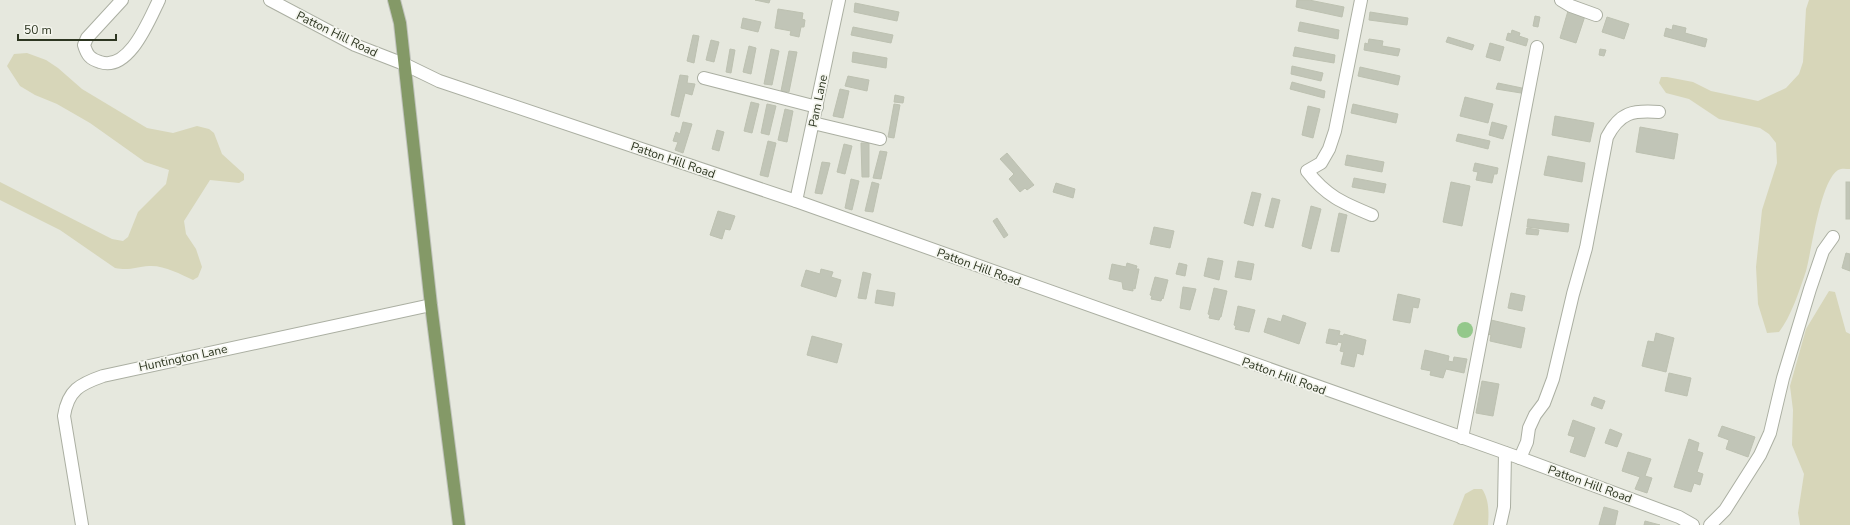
<svg xmlns="http://www.w3.org/2000/svg" width="1850" height="525" viewBox="0 0 1850 525" font-family="'Nunito Sans',sans-serif">
<rect width="100%" height="100%" fill="#e6e8de"/>
<g fill="#d7d6b9">
<path d="M1809,0H1850V169C1846,169 1842,168 1838,170C1820,182 1812,249 1806,271C1800,289 1791,317 1779,332L1767,333L1758,304L1756,267L1762,210L1777,163L1776,143L1769,134L1760,128L1719,119L1689,99L1666,93L1659,83L1661,77H1667L1693,82L1711,91L1758,101L1786,88L1799,74L1803,62L1806,9Z"/>
<path d="M27,53L46,60L58,68L82,89L147,128L173,133L197,126L209,129L214,133L222,154L244,174V180L239,183L210,180L184,221L186,234L196,249L202,267L198,277L193,280C180,274 164,265 149,266C136,267 129,271 115,268L60,230L0,200V182L112,239L123,241L128,237L138,212L166,184L169,170L145,162L90,123L57,104L35,95L20,86L7,66L14,54Z"/>
<polygon points="1829,291 1835,292 1846,332 1850,334 1850,525 1800,525 1798,513 1804,474 1792,445 1793,410 1790,386 1806,329"/>
<path d="M1474,489H1482C1489,499 1489,513 1488,525H1453L1465,494Z"/>
</g>
<circle fill="#94c88b" cx="1465" cy="330" r="8"/>
<g fill="#c1c5b7" stroke="#bdc1b1">
<polygon points="755,0 770,0 769,3"/>
<polygon points="1297,0 1309,0 1344,7 1342,17 1296,7"/>
<polygon points="855,3 899,12 897,21 854,12"/>
<polygon points="778,9 803,13 802,19 805,20 804,27 801,27 799,37 790,35 791,31 775,28"/>
<polygon points="1568,11 1585,16 1576,43 1560,38"/>
<polygon points="1370,12 1408,18 1407,25 1369,20"/>
<polygon points="1535,16 1540,17 1538,27 1533,26"/>
<polygon points="1607,17 1629,24 1624,39 1602,32"/>
<polygon points="743,18 761,22 758,32 741,28"/>
<polygon points="1300,22 1339,30 1338,39 1298,31"/>
<polygon points="1673,25 1686,28 1685,33 1707,39 1705,47 1664,36 1666,28 1672,30"/>
<polygon points="853,27 893,35 891,43 851,35"/>
<polygon points="1512,30 1520,33 1519,36 1528,39 1526,46 1506,40 1508,33 1511,34"/>
<polygon points="693,35 699,36 694,63 687,61"/>
<polygon points="1448,37 1474,45 1472,50 1446,42"/>
<polygon points="1369,39 1383,41 1382,46 1400,49 1398,56 1364,50 1365,43 1368,44"/>
<polygon points="711,40 719,42 714,62 706,60"/>
<polygon points="1490,43 1504,47 1500,61 1486,57"/>
<polygon points="749,46 756,48 751,74 743,72"/>
<polygon points="1295,47 1335,55 1334,63 1293,56"/>
<polygon points="730,49 735,50 731,73 726,72"/>
<polygon points="771,49 779,51 772,85 764,84"/>
<polygon points="1600,49 1606,50 1604,56 1599,55"/>
<polygon points="789,51 797,52 789,92 781,91"/>
<polygon points="853,52 887,58 886,68 852,62"/>
<polygon points="1292,66 1323,73 1321,81 1291,74"/>
<polygon points="1360,67 1400,76 1398,85 1358,76"/>
<polygon points="680,75 688,76 687,83 695,84 692,95 685,93 679,117 671,115"/>
<polygon points="848,76 869,80 867,91 845,86"/>
<polygon points="1292,82 1325,91 1324,98 1290,89"/>
<polygon points="1498,83 1522,88 1521,93 1496,89"/>
<polygon points="840,89 849,91 843,118 833,116"/>
<polygon points="895,95 904,97 903,103 894,102"/>
<polygon points="1465,97 1493,104 1488,123 1460,116"/>
<polygon points="751,102 759,104 752,133 744,131"/>
<polygon points="767,104 776,106 769,135 761,133"/>
<polygon points="894,104 900,105 894,138 888,137"/>
<polygon points="1353,104 1398,114 1396,123 1351,113"/>
<polygon points="1308,106 1320,109 1313,138 1302,135"/>
<polygon points="785,109 793,111 787,142 778,140"/>
<polygon points="1555,116 1594,123 1590,142 1552,135"/>
<polygon points="683,122 692,124 683,153 675,150 678,142 673,141 676,132 680,134"/>
<polygon points="1492,122 1507,126 1503,139 1489,135"/>
<polygon points="1640,127 1678,134 1674,159 1636,152"/>
<polygon points="717,130 724,132 719,151 712,149"/>
<polygon points="1458,134 1490,141 1488,149 1456,141"/>
<polygon points="768,141 776,143 768,177 760,175"/>
<polygon points="861,143 869,143 869,177 862,177"/>
<polygon points="844,144 852,146 845,174 837,172"/>
<polygon points="880,151 887,152 881,179 873,178"/>
<polygon points="1007,153 1034,185 1027,190 1025,188 1020,192 1009,179 1014,174 1000,159"/>
<polygon points="1347,155 1384,162 1382,172 1345,165"/>
<polygon points="1548,156 1585,163 1582,182 1544,175"/>
<polygon points="822,162 830,163 822,194 815,193"/>
<polygon points="1475,163 1498,168 1497,174 1494,174 1492,183 1476,180 1478,172 1473,171"/>
<polygon points="1354,178 1386,184 1384,193 1352,187"/>
<polygon points="851,179 859,181 852,210 845,208"/>
<polygon points="872,182 879,184 873,212 865,211"/>
<polygon points="1451,182 1470,186 1462,226 1443,222"/>
<rect x="1846" y="182" width="4" height="37"/>
<polygon points="1056,183 1075,189 1073,198 1053,192"/>
<polygon points="1252,192 1261,194 1253,226 1244,223"/>
<polygon points="1272,198 1280,200 1273,228 1265,226"/>
<polygon points="1311,206 1321,209 1311,249 1302,246"/>
<polygon points="718,211 735,216 730,230 725,229 722,239 710,235"/>
<polygon points="1339,213 1347,215 1339,252 1331,251"/>
<polygon points="997,218 1008,235 1004,238 993,221"/>
<polygon points="1528,219 1569,224 1568,232 1527,227"/>
<polygon points="1154,227 1174,231 1170,248 1150,244"/>
<polygon points="1527,228 1539,230 1538,235 1526,234"/>
<polygon points="1846,253 1850,254 1850,271 1842,268"/>
<polygon points="1208,258 1223,261 1219,280 1204,276"/>
<polygon points="1238,261 1254,264 1251,280 1235,277"/>
<polygon points="1127,263 1137,266 1136,269 1139,269 1135,289 1133,288 1133,291 1123,289 1122,282 1109,279 1112,264 1126,267"/>
<polygon points="1179,263 1187,265 1185,276 1176,274"/>
<polygon points="821,269 833,272 831,277 841,280 836,297 801,286 806,270 820,274"/>
<polygon points="863,272 871,274 866,299 858,298"/>
<polygon points="1155,277 1168,280 1163,299 1162,298 1161,301 1151,299 1152,296 1150,295"/>
<polygon points="1183,287 1196,289 1190,310 1180,308"/>
<polygon points="1214,288 1227,291 1221,317 1220,317 1219,320 1209,318 1210,315 1208,314"/>
<polygon points="877,290 895,293 893,306 875,303"/>
<polygon points="1511,293 1525,296 1522,311 1508,308"/>
<polygon points="1398,294 1420,299 1418,308 1413,307 1410,323 1393,320"/>
<polygon points="1238,306 1255,310 1249,332 1235,329 1236,326 1234,325"/>
<polygon points="1283,315 1306,323 1299,344 1264,332 1268,318 1281,322"/>
<polygon points="1491,320 1525,328 1521,348 1490,341 1491,335 1488,334"/>
<polygon points="1329,329 1340,331 1339,335 1343,336 1344,334 1366,340 1363,355 1357,353 1354,367 1341,364 1344,352 1340,351 1342,343 1338,342 1337,345 1326,343"/>
<polygon points="1656,333 1674,338 1666,372 1642,366 1648,341 1654,342"/>
<polygon points="812,336 842,344 837,363 807,355"/>
<polygon points="1425,350 1449,356 1448,361 1453,362 1454,357 1467,359 1464,373 1446,369 1443,378 1430,375 1431,371 1421,369"/>
<polygon points="1669,373 1691,378 1687,396 1665,391"/>
<polygon points="1482,381 1499,384 1493,416 1476,413"/>
<polygon points="1594,397 1605,401 1602,409 1591,405"/>
<polygon points="1573,420 1595,428 1585,457 1570,452 1575,437 1568,435"/>
<polygon points="1722,426 1755,437 1748,457 1726,449 1729,440 1718,436"/>
<polygon points="1610,429 1622,434 1617,447 1605,443"/>
<polygon points="1689,439 1699,443 1697,451 1703,453 1697,472 1703,474 1700,485 1694,483 1691,492 1674,487"/>
<polygon points="1628,452 1651,459 1645,476 1652,478 1647,493 1635,489 1640,477 1622,471"/>
<polygon points="1604,507 1618,511 1615,525 1599,525"/>
<polygon points="1645,521 1660,525 1644,525"/>
</g>
<g fill="none" stroke-linecap="round" stroke-linejoin="round">
<defs>
<g id="minor">
<path d="M122,0L87,38L84,45C87,55 90,59 100,62C129,72 149,20 159,0"/>
<polyline points="270,0 355,45 404,64 439,81 796,201 1520,458 1679,517 1693,525"/>
<path d="M1361,0L1335,131L1329,149L1321,163L1307,171C1326,196 1343,203 1372,215"/>
<polyline points="1561,0 1571,6 1596,15"/>
<polyline points="704,78 817,107"/>
<polyline points="813,123 880,139"/>
<polyline points="796,201 839,0"/>
<polyline points="1462,438 1537,47"/>
<path d="M1520,458L1527,442L1529,428L1535,415L1544,403L1553,379L1573,294L1586,248L1607,137C1620,112 1633,110 1659,112"/>
<path d="M82,525L64,416C68,390 80,384 103,376L431,305"/>
<polyline points="1500,525 1504,507 1505,453"/>
<polyline points="1710,525 1725,510 1760,455 1770,433 1783,378 1810,289 1823,251 1833,237"/>
</g>
<polyline id="major" points="394,0 400,23 431,305 459,525"/>
</defs>
<use href="#minor" stroke="#abafa2" stroke-width="14"/>
<use href="#major" stroke="#c0c3bc" stroke-width="14"/>
<use href="#minor" stroke="#fff" stroke-width="12"/>
<use href="#major" stroke="#849967" stroke-width="12"/>
</g>
<g text-anchor="middle" stroke-width="3.5" stroke-linejoin="round" paint-order="stroke">
<g font-size="12" fill="#2d3621" stroke="#f4f5ee">
<text transform="translate(337 34) rotate(26)" y="4">Patton Hill Road</text>
<text transform="translate(818 101) rotate(-78)" y="4">Pam Lane</text>
<text transform="translate(673 160) rotate(19)" y="4">Patton Hill Road</text>
<text transform="translate(979 267) rotate(20)" y="4">Patton Hill Road</text>
<text transform="translate(183 358) rotate(-12)" y="4">Huntington Lane</text>
<text transform="translate(1284 376) rotate(20)" y="4">Patton Hill Road</text>
<text transform="translate(1590 484) rotate(20)" y="4">Patton Hill Road</text>
</g>
</g>
<path d="M18 34v6h98v-6" fill="none" stroke="#2d3621" stroke-width="2"/>
<text x="24" y="34" font-size="12" fill="#2d3621" stroke="#f4f5ee" stroke-width="3" paint-order="stroke">50 m</text>
</svg>
